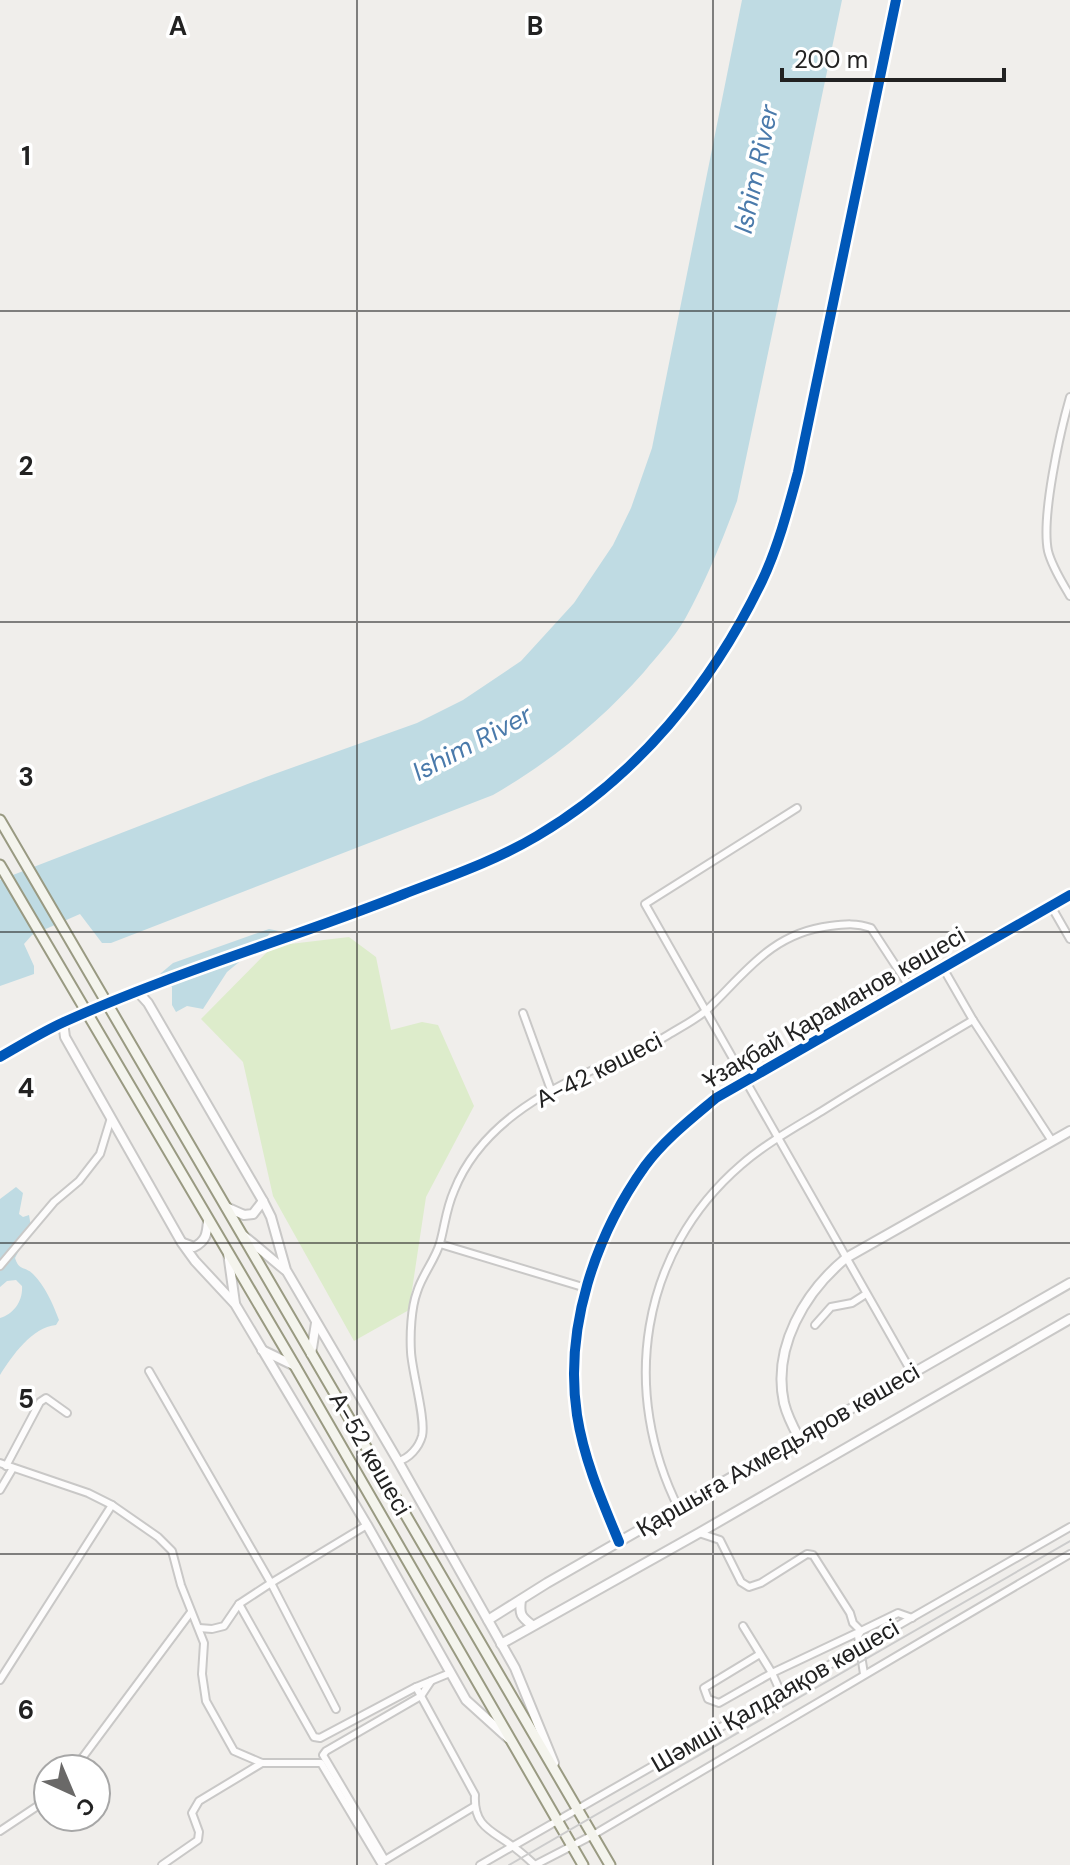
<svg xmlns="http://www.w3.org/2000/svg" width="1070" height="1865" viewBox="0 0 1070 1865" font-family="'DM Sans',sans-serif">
<rect width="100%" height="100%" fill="#f0eeeb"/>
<polygon fill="#ddeccb" points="349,937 376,957 391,1030 422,1022 438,1025 474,1106 426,1197 409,1310 354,1341 273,1196 243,1062 201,1019 273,946"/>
<g fill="#bfdbe3">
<path d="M742,0H842L737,501C722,541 706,581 685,619C674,638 658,655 644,672C600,722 551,761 493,795L111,943H102L80,914L32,935L24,944L34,966V974L0,986V880L266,777L417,723L463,700L521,661L574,603L613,545L631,508L652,448Z"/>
<polygon points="269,929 279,931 270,933 262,943 227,972 203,1009 187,1006 176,1012 172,1005 172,987 160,974 173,963"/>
<path d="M16,1187L23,1193L19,1214L23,1217L29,1215L31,1227L15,1258C19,1271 25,1266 33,1274C45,1286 53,1304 59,1320L56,1325C32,1327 12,1356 0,1375V1318C14,1314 23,1301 22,1286L16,1280L7,1281L0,1287V1199Z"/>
</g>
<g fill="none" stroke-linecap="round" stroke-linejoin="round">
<defs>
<g id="minor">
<path d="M1070,397C1060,432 1041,517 1048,551C1052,567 1062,582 1070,596"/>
<polyline points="797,808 645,904 912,1373"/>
<polyline points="1051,906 1070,939"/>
<polyline points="943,968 973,1020 1052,1141"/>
<polyline points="523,1013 551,1090"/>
<path d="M0,1057C21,1045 42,1032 64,1022C174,972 291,939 404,894C448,877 495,861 537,836C637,777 712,685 762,581C778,547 788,509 798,472L896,0"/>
<polyline points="440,1244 586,1288"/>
<polyline points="0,1266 54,1202 79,1181 100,1154 111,1118"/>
<polyline points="815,1325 831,1307 852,1303 866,1294"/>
<polyline points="149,1371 271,1583 367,1525"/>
<path d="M398,1461C409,1459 419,1447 422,1436C426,1419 412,1372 411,1352C410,1335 411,1308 417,1292C422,1275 435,1260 440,1243C445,1225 446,1209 454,1191C479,1127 543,1091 602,1066C625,1055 646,1049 668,1035C681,1027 697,1019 708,1009C746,972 772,933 830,926C845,924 857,923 871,928L909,986"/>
<polyline points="0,1463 88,1493 112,1505 158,1537 172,1551 181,1585 204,1643 202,1674 206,1701 234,1751 262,1763 321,1763 382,1865"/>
<polyline points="6,1466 40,1402 46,1398 67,1413"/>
<polyline points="0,1490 13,1468"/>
<path d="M679,1509C620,1392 639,1253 741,1165C765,1144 794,1128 822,1111C871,1080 922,1050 973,1020"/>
<polyline points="699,1533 720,1540 741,1582 749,1587 761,1583 807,1554 813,1555 850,1613 853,1623 861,1631 772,1673 781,1693"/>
<path d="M619,1542C602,1501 584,1460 577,1415C564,1328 595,1236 645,1166C664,1140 691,1119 716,1098L1070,895"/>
<polyline points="239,1604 314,1737 320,1738 416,1687"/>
<polyline points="743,1626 772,1673 719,1703 708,1699 704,1688 760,1654"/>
<polyline points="199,1628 212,1629 224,1626 239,1604 271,1583 336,1709"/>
<path d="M450,1673L416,1687L475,1795C473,1828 494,1831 515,1848C522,1853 528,1859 535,1865"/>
<polyline points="864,1674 858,1636 861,1631 898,1613 912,1618"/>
<polyline points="0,1680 112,1505"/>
<polyline points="431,1681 421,1696 326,1751 323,1755 385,1860 475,1806"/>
<polyline points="74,1769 191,1612"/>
<polyline points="0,1831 48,1799"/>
<polyline points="162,1865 198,1840 199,1832 192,1813 199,1801 262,1763"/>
<polyline points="480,1865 1070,1527"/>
<polyline points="535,1865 593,1835 1070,1554"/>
</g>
<g id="tertiary">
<polyline points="138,992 148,1003 263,1201 271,1217 286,1270 398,1461 515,1668 554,1763"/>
<polyline points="63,1022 65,1037 182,1243 195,1261 235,1304 367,1525 466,1700 508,1738"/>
<polyline points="226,1207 244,1215 253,1214 263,1201"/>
<polyline points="243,1235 285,1270"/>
<path d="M183,1243L194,1247C206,1241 207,1234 208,1221"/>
<polyline points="228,1253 235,1303"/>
<polyline points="262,1350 295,1366"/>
<polyline points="311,1354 316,1323"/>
<path d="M799,1438C793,1427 787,1415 784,1403C772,1347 805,1292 846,1258L1070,1131"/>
<path d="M521,1600C519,1614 521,1617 532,1625"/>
<polyline points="488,1620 547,1583 1070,1283"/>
<polyline points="501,1644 699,1533 1070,1319"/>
</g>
<g id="secondary">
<polyline points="0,820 610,1865"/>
<polyline points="0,865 295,1366 583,1865"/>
</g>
</defs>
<use href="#minor" stroke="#c9c8c7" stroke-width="10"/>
<use href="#tertiary" stroke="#c9c8c7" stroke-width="12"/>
<use href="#secondary" stroke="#999a82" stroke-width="13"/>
<use href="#minor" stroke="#fdfcfc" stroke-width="6"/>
<use href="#tertiary" stroke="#fdfcfc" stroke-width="8"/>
<use href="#secondary" stroke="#f4f4ed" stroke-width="9"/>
<polyline stroke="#ccc" stroke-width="2" points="509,1865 1070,1541"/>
<defs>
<g id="cycleway">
<path d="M0,1057C21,1045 42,1032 64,1022C174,972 291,939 404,894C448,877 495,861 537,836C637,777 712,685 762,581C778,547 788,509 798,472L896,0"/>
<path d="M619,1542C602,1501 584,1460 577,1415C564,1328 595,1236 645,1166C664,1140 691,1119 716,1098L1070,895"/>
</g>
</defs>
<use href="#cycleway" stroke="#fff" stroke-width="15"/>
<use href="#cycleway" stroke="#0057b8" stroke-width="10"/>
</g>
<path fill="none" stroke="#222" stroke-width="2" stroke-opacity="0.55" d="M357,0V1865M713,0V1865M0,311H1070M0,622H1070M0,932H1070M0,1243H1070M0,1554H1070"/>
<g text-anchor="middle" stroke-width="7" stroke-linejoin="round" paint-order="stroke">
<g font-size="24" fill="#222" stroke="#fff">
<text transform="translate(834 1008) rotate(-30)" y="8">Ұзақбай Қараманов көшесі</text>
<text transform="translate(599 1070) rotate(-27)" y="8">А-42 көшесі</text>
<text transform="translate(778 1450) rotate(-30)" y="8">Қаршыға Ахмедьяров көшесі</text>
<text transform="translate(370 1454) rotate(60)" y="8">А-52 көшесі</text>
<text transform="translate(775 1696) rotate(-30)" y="8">Шәмші Қалдаяқов көшесі</text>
</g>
<g font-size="26" font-style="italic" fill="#4a7aab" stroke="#fff">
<text transform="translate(756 169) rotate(-78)" y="9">Ishim River</text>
<text transform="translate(472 743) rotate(-28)" y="9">Ishim River</text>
</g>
</g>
<g font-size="26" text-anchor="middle" font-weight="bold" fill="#222" stroke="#fff" stroke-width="7" stroke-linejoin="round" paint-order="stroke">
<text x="178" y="35">A</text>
<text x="535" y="35">B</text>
<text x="26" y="165">1</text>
<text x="26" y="475">2</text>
<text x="26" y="786">3</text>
<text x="26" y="1097">4</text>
<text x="26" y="1408">5</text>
<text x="26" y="1719">6</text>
</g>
<g transform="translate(72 1793) rotate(136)"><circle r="38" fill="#ffffff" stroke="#a7a7a7" stroke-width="2"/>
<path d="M0-6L14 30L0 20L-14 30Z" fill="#6a6968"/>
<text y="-12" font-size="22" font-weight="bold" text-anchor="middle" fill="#222222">С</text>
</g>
<path d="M782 68v12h222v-12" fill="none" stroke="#222222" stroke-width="4"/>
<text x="794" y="68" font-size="24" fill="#222222" stroke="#ffffff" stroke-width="6" paint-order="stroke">200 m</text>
</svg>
